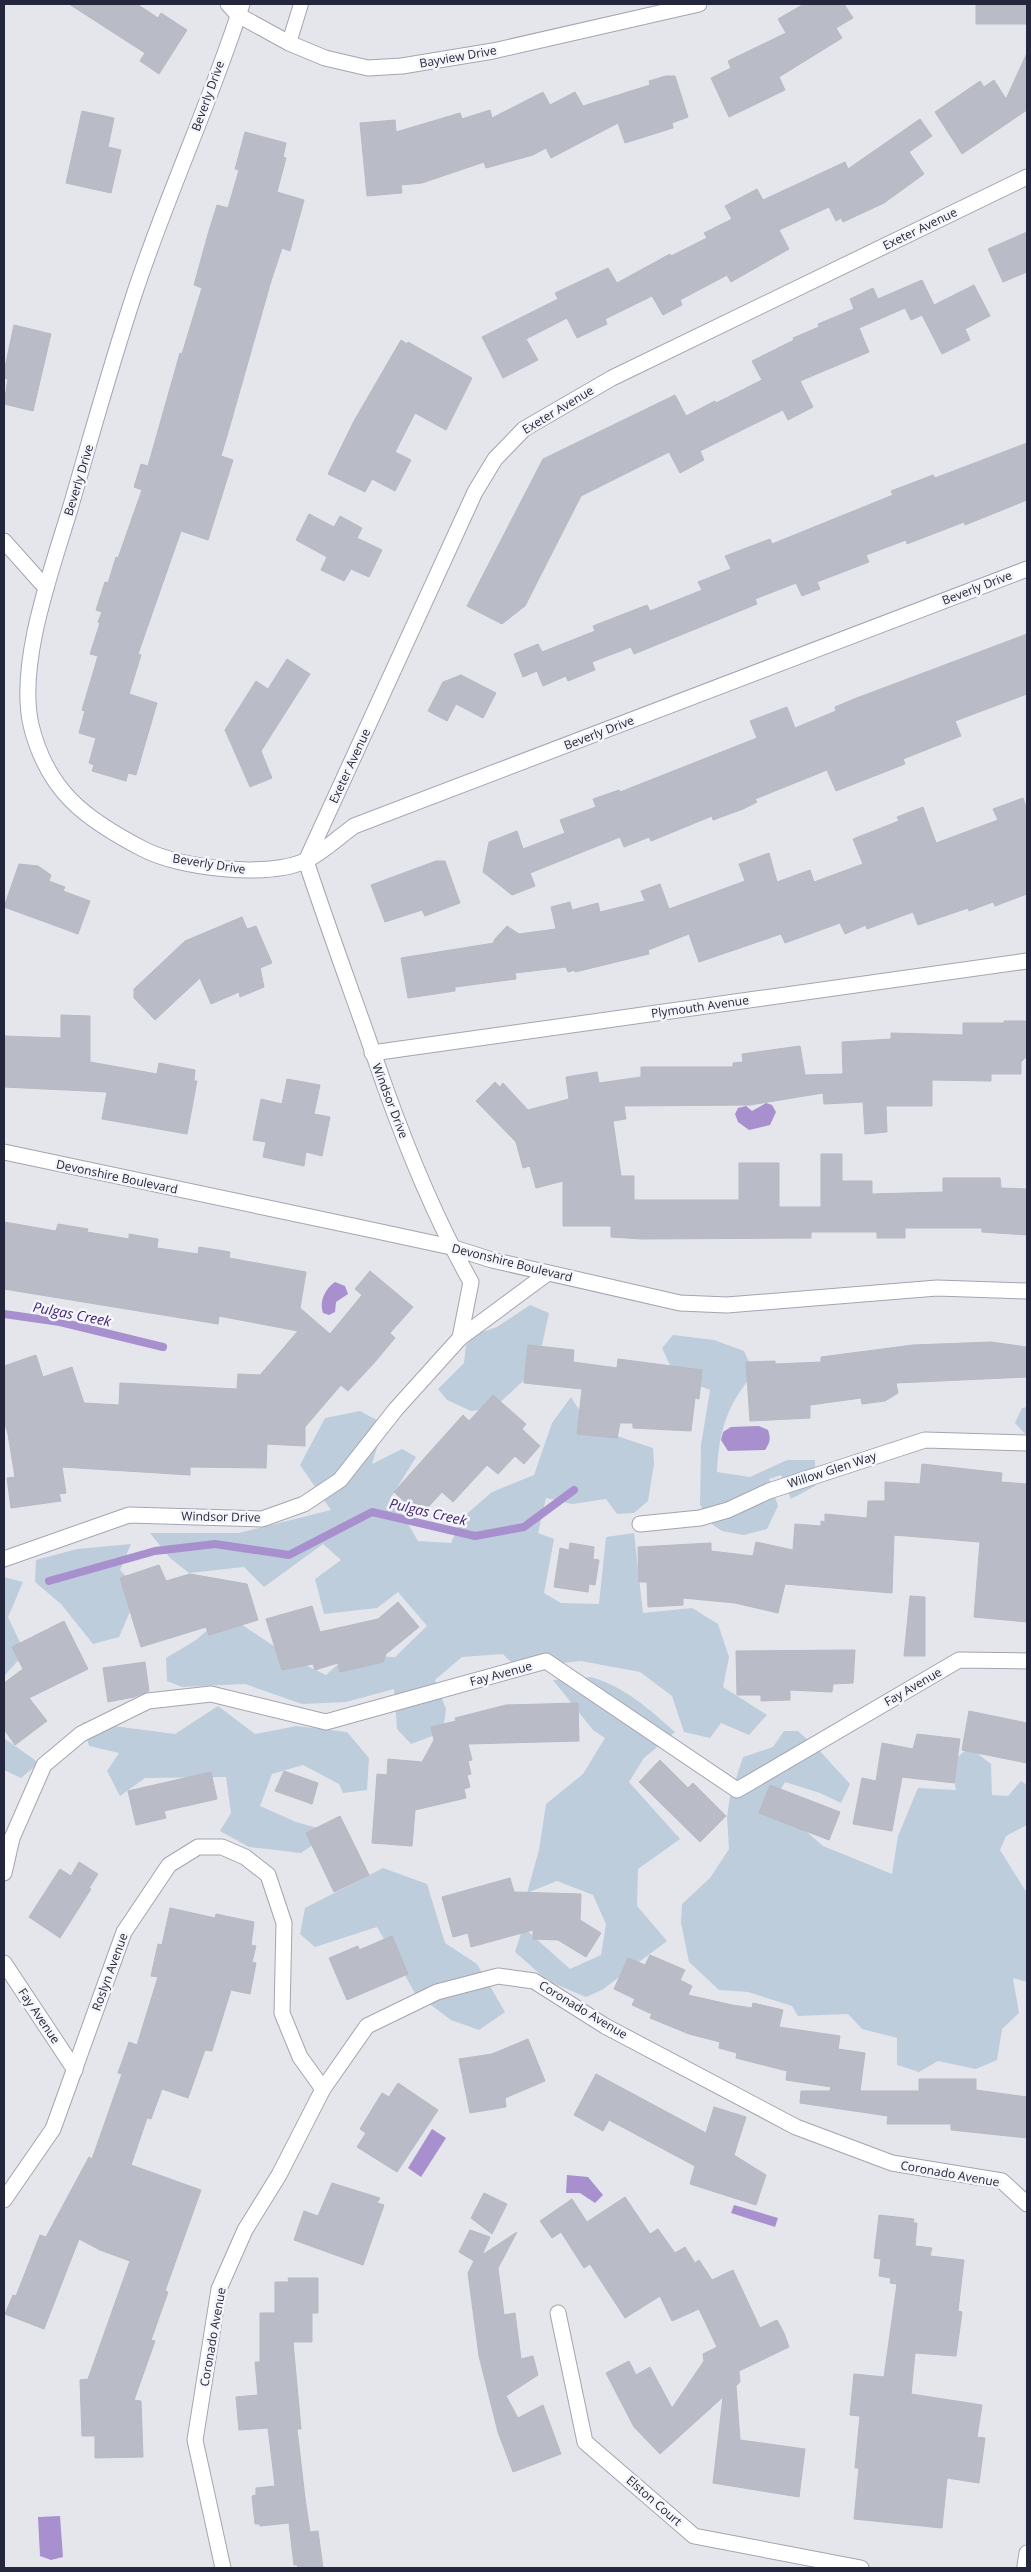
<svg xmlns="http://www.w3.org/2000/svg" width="1031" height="2572" viewBox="0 0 1031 2572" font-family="'Open Sans',sans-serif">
<rect width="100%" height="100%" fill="#e4e6ec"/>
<g fill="#becddc">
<polygon points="530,1305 549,1313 537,1368 494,1408 471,1411 447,1400 438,1389 464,1363 466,1345 479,1333 497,1327"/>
<path d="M673,1335L714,1340L744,1351L754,1373C727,1405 719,1430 717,1472L750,1477L787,1460H815V1486L791,1499L781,1475L769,1479L778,1506L767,1529L744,1535L722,1531L713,1525L700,1505L701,1445L710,1390L675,1376L662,1348Z"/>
<polygon points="571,1397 590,1427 653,1448 654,1464 648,1501 634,1513 617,1514 606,1499 572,1504 546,1498 538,1533 554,1539 544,1593 561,1603 599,1604 606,1537 634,1533 643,1613 692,1608 718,1624 729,1657 723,1687 767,1715 749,1735 721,1723 710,1738 684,1732 672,1696 640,1672 581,1661 562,1663 524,1675 503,1654 462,1657 435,1680 446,1709 443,1732 411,1744 397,1729 394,1689 346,1702 302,1704 245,1684 182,1687 167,1681 166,1658 196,1640 226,1614 293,1659 326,1675 347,1656 395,1657 427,1626 398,1592 377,1608 324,1614 315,1579 341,1560 323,1544 264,1587 244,1567 189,1573 170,1558 150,1533 239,1533 331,1510 300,1465 325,1418 360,1411 384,1424 372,1464 402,1449 416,1457 390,1499 400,1510 418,1541 451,1543 461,1519 492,1492 534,1475 552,1423"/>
<polygon points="1027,1407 1027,1436 1015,1423 1022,1408"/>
<polygon points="131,1544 120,1570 135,1585 135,1600 119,1637 93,1644 61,1604 35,1582 36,1560 77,1549"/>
<polygon points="4,1577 23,1582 8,1617 25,1653 4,1676"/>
<path d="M591,1677C625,1687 649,1709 675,1732L644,1758L629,1782L680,1839L638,1869L637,1906L667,1941L602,1990L586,1997L548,1981L515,1952L523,1927L570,1969L601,1955L606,1924L593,1895L557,1881L527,1893L539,1850L546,1804L583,1774L605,1738L593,1730L553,1680Z"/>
<polygon points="218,1706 255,1734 297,1726 347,1732 369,1758 367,1790 343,1793 339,1784 303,1765 272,1774 260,1806 296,1822 332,1832 301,1853 249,1847 220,1831 231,1813 226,1777 145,1778 120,1796 107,1771 119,1753 89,1746 83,1722 175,1734"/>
<polygon points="784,1731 798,1731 819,1750 850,1784 841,1803 820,1793 785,1782 773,1803 823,1846 892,1874 898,1836 918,1788 956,1790 950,1764 969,1747 991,1764 992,1795 1008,1796 1021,1781 1027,1785 1027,1825 1006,1836 1000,1850 1027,1893 1027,1982 1013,1978 1019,2013 1002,2029 997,2060 976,2069 938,2061 919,2072 897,2065 897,2038 862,2029 848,2014 798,2016 792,2006 748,1992 719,1990 689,1962 681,1923 682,1904 710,1878 729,1849 727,1817 730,1797 743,1757 773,1747"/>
<polygon points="4,1738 39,1763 21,1778 4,1770"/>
<polygon points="383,1868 427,1884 445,1943 477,1964 505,2012 479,2030 451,2020 415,1993 377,1927 315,1947 300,1934 305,1908"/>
</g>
<g fill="#a790cd">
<polygon points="766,1103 772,1105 776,1112 770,1125 749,1130 738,1122 735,1114 738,1108 746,1106 752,1111"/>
<path d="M335,1282L345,1286L348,1294L336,1302L335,1312L329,1315L323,1313C319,1301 325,1289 335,1282Z"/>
<path d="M759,1426L768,1430C771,1439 770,1442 765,1450L728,1451L721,1440L723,1432L731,1427Z"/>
<polygon points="432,2129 446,2138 421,2177 408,2168"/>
<polygon points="567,2175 588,2177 603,2195 595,2203 580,2193 566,2193"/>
<polygon points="734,2205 778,2218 775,2227 731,2213"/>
<polygon points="60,2516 63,2557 51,2560 40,2556 38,2517"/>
</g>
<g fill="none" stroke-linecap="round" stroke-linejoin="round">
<g stroke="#a790cd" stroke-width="8">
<polyline points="4,1314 60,1322 163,1347"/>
<polyline points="49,1581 155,1551 215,1544 289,1555 372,1512 475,1536 524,1527 574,1490"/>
</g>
</g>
<g fill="#b9bcc7" stroke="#b7b9c5">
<polygon points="69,4 137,4 158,18 161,13 187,30 159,74 140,61 145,53"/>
<polygon points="804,4 844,4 853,18 836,28 842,38 779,77 785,90 729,117 711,78 731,68 728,61 786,33 778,19"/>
<rect x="976" y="4" width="51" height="20"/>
<polygon points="1027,53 1027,110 962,154 935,112 980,81 984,87 994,80 1006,99"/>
<polygon points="666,76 675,76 688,117 672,123 673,128 625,143 618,123 551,158 546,148 533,155 486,168 484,162 422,183 401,185 402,193 367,196 360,123 395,120 396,132 460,113 462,119 490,110 492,118 543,92 550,105 575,92 583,106 650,85 649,81"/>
<polygon points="82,111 114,118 108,147 121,150 111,193 66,183"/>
<polygon points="920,119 932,136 909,152 924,174 884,203 843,222 841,218 836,221 829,207 779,230 789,249 731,282 727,275 680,300 682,305 663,315 652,296 605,319 607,324 577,338 567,318 526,339 538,360 503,378 482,337 558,299 555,293 608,268 617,283 670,254 671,256 707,238 704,233 732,219 725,206 757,189 763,200 845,162 848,169"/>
<polygon points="245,132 286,143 283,157 286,158 277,192 304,200 290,251 282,248 271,281 229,429 221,456 233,460 208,540 181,531 138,654 141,655 129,694 157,703 136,775 128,773 126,781 92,771 94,765 89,763 96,738 79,733 85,711 82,710 98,656 90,654 100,623 98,622 102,612 96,610 105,582 108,583 116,557 118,558 142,490 134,487 141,464 148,466 180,353 182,354 202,288 194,285 208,234 217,205 228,208 239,170 235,169"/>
<polygon points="1027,232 1027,272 1003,282 988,249"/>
<polygon points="922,280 934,305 974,285 990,316 965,329 970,340 942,354 922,315 911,320 905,308 859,328 869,352 800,381 813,407 788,420 783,410 748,427 700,451 704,460 680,473 669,452 581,496 525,606 502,624 467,606 543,459 675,395 686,416 715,401 716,403 762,380 752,361 794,340 793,338 819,327 818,324 854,309 850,299 873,288 878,299"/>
<polygon points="14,325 51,334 33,411 4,404 8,379 4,378 4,372"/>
<polygon points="401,340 407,344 408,342 472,378 446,430 415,413 395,452 411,460 395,491 372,479 365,492 328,474 354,421"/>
<polygon points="1027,443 1027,500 965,525 964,522 907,544 906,540 866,555 869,562 817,582 820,589 802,596 796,583 755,599 757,604 634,654 631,647 592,662 595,670 568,681 566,676 543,686 537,671 523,677 514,654 538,644 542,652 595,631 593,626 647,605 650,611 702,590 698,582 731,569 725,556 770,539 772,544 893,495 891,491 933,475 935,478"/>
<polygon points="309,514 334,527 340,516 362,528 357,538 382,550 369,577 351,569 344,581 321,570 327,557 296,540"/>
<polygon points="1027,634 1027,694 955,721 961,736 903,759 905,764 836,791 827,770 755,799 757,802 743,809 713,820 712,816 651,841 649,837 624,847 620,837 530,873 535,886 512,895 483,872 489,842 517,831 523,849 565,833 560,820 596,807 593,799 619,790 620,792 757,738 750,721 787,707 795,728 836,711 835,707 854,699"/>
<polygon points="287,659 310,674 261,751 272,778 250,787 225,730 256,681 268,689"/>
<polygon points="461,675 496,693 483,718 456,704 447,721 428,711 443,682"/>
<polygon points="1023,798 1027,810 1027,894 995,906 993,902 969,911 968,908 918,925 913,912 867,929 866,925 845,934 840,923 785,943 781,934 699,962 689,934 648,950 649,954 575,972 575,970 568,972 566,967 515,973 516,979 455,987 455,991 408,998 401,958 494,943 494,940 507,926 519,934 556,929 551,907 570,902 572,910 598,903 600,912 645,901 641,891 660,884 669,909 745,881 739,864 769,853 777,882 810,870 814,882 863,864 853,839 899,821 897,817 923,807 936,843 998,820 993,809"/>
<polygon points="436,861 445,861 460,903 425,916 422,910 385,922 371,885"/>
<polygon points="19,864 38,866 51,875 49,881 65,887 63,891 90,901 78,934 4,907"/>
<polygon points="242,917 247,929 256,926 272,963 260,968 264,987 240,997 239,992 211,1004 200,978 155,1020 134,998 134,989 185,941"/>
<polygon points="61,1015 90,1016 90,1062 157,1074 159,1063 195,1070 194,1081 197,1081 187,1134 102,1119 107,1092 4,1087 4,1036 61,1038"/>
<polygon points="1004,1021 1027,1021 1027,1056 1021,1062 1021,1074 991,1074 991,1081 932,1080 932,1106 886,1106 887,1132 865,1134 863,1102 824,1104 823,1093 750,1105 624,1106 626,1119 613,1121 621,1176 634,1176 634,1200 739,1200 739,1163 779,1163 779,1207 821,1207 821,1154 842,1154 842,1181 872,1181 872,1194 943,1192 943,1178 1000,1178 1001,1188 1027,1189 1027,1235 982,1232 982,1228 905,1228 905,1238 877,1238 877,1232 811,1232 811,1238 642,1239 611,1237 611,1226 563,1226 563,1181 536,1188 530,1166 523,1168 516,1142 476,1101 495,1082 500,1087 503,1083 528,1110 569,1099 566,1077 597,1072 599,1083 641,1077 641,1067 733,1067 733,1063 743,1062 742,1054 800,1046 805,1075 843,1074 842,1042 891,1039 891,1033 963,1035 963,1023 1004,1023"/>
<polygon points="287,1079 320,1085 314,1114 330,1117 322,1156 306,1152 304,1166 263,1157 266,1142 253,1140 261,1099 282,1104"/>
<polygon points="4,1222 56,1231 58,1224 88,1229 87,1232 129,1239 129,1234 158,1239 157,1248 198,1254 199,1247 230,1252 229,1258 306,1272 300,1308 330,1334 362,1295 355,1289 370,1271 413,1307 390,1333 395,1338 374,1363 348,1391 341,1385 305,1427 305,1446 267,1444 266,1468 190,1467 190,1475 62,1467 66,1493 59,1494 61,1501 11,1508 7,1478 15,1477 8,1434 4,1421 4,1366 36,1355 43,1377 72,1367 84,1403 119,1405 120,1383 237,1389 238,1374 260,1375 298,1331 219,1316 218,1324 4,1289"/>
<polygon points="991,1342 1027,1347 1027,1377 896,1383 898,1393 885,1401 862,1404 861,1398 810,1405 810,1418 750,1421 746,1362 775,1361 775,1364 821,1362 821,1357 913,1345"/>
<polygon points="528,1345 574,1350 573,1362 617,1368 618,1359 702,1370 699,1399 695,1398 691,1431 633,1428 633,1423 620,1423 617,1438 577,1434 582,1389 524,1383"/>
<polygon points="493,1395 526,1424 522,1429 540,1446 524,1464 515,1456 498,1474 487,1465 453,1502 442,1492 420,1516 394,1492 463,1415 469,1421"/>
<polygon points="922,1464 1002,1473 1001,1482 1027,1484 1027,1622 974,1617 980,1542 894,1535 892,1593 785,1584 778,1613 735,1603 683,1598 683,1605 648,1607 647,1582 639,1582 638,1547 711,1543 711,1551 753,1556 756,1542 793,1550 795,1524 821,1526 821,1521 825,1522 825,1514 867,1518 868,1501 885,1501 885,1482 920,1484"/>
<polygon points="570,1543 594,1547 593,1559 599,1560 595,1585 589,1584 588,1592 554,1587 560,1548 569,1550"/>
<polygon points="159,1565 166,1581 190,1574 247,1584 258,1620 209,1635 206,1627 141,1647 120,1578"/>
<polygon points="910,1596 925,1597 925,1656 904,1656"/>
<polygon points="398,1602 419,1627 386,1654 383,1662 340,1672 338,1663 315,1670 313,1664 282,1670 266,1619 312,1606 320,1632 378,1619"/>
<polygon points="64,1621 88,1669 29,1698 47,1721 15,1745 4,1729 4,1683 23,1669 12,1647"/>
<polygon points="855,1650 853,1683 833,1684 832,1692 790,1690 790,1700 761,1701 761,1695 737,1695 736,1651"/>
<polygon points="145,1662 149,1691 134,1697 108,1702 103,1668"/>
<polygon points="578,1703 579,1741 468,1744 472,1760 468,1761 471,1774 467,1775 470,1787 464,1789 466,1798 415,1810 412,1846 372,1843 377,1774 387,1775 388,1759 422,1762 434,1740 431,1727 456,1721 455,1718 506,1705"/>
<polygon points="969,1711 1027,1723 1027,1763 962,1750"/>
<polygon points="917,1734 960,1739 954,1783 902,1777 892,1831 853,1824 862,1778 876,1781 882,1743 913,1749"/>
<polygon points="660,1760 688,1788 693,1783 726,1816 700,1842 639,1782"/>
<polygon points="284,1771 318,1783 312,1804 275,1791"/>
<polygon points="211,1772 217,1799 164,1811 166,1818 136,1825 128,1791"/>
<polygon points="770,1785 840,1812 829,1840 759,1813"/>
<polygon points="340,1816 369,1875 334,1892 306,1833"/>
<polygon points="79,1862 98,1874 89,1888 91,1889 60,1938 29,1917 60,1869 71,1876"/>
<polygon points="510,1878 514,1892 581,1894 580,1920 601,1933 586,1957 558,1940 533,1939 533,1930 471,1947 468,1933 453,1937 442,1897"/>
<polygon points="170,1908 215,1918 216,1914 254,1922 251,1945 256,1946 252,1962 256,1963 250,1994 231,1990 212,2051 205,2050 188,2098 162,2089 151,2119 147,2118 131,2165 201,2190 165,2291 168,2292 151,2340 155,2341 134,2400 141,2401 143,2457 95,2458 95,2436 82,2436 80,2380 88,2379 130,2261 100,2250 79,2239 44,2329 5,2314 13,2295 16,2296 40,2235 46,2237 89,2157 92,2159 122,2074 118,2073 129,2042 137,2045 158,1977 151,1976 158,1944 162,1945"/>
<polygon points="392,1936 408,1974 347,2000 329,1958 358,1946 359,1950"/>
<polygon points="650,1955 685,1970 680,1980 692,1986 688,1995 732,2005 752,2008 753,2003 783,2010 779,2027 840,2036 838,2049 865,2053 860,2091 919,2091 919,2079 976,2079 976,2090 1027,2097 1027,2138 951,2130 951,2124 887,2124 888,2116 800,2103 801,2091 830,2091 831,2087 786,2080 787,2071 736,2058 737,2053 719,2048 720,2042 689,2034 650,2018 652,2014 632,2005 635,1999 614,1989 628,1958 645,1965"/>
<polygon points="528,2039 545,2081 505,2098 506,2107 470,2113 459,2059 492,2054"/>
<polygon points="596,2074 706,2133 714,2107 746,2117 734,2155 766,2175 756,2205 690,2184 695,2166 609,2120 603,2131 574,2115"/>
<polygon points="398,2083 438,2110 397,2172 357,2147 366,2133 360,2129 382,2093 389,2097"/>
<polygon points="332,2183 380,2198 377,2203 384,2205 363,2265 294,2240 304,2211 318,2216"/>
<polygon points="484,2193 507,2204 492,2234 471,2218"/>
<polygon points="625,2197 650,2234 658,2229 675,2253 685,2247 695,2263 699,2260 712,2280 733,2270 760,2328 777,2320 784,2333 789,2347 739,2371 740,2382 736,2386 740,2440 805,2449 799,2497 713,2483 723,2397 660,2454 634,2427 606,2373 629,2361 636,2375 650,2367 672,2408 704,2361 703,2354 717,2347 699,2309 672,2321 660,2296 625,2318 590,2264 584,2268 561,2232 552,2238 540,2221 572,2199 587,2222"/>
<polygon points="879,2215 914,2219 913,2223 917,2223 915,2246 932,2248 930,2256 964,2260 958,2311 962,2312 956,2356 915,2353 911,2394 982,2405 977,2437 985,2438 979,2483 947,2478 942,2528 854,2519 859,2468 855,2468 860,2416 850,2415 854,2374 884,2377 897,2284 890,2283 891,2278 879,2276 881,2259 874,2258"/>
<polygon points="470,2230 490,2237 482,2255 517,2232 498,2268 504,2315 515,2313 521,2359 533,2356 538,2375 506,2396 518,2418 543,2405 561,2454 513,2472 498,2432 479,2356 468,2273 474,2261 459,2252"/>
<polygon points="288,2278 318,2278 318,2313 312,2313 312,2342 293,2342 301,2429 297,2429 305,2498 310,2532 318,2531 323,2568 298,2568 297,2565 294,2565 289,2523 260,2526 260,2524 255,2524 252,2496 256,2495 256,2488 275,2486 268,2428 239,2430 236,2397 258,2395 255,2362 260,2362 260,2313 275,2313 275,2282 289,2282"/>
</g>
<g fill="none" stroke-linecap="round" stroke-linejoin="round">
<defs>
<polyline id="lane" points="289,43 301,4"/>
<g id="street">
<polyline points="228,4 238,15 289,43 325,58 368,68 402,66 493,51 699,4"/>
<polyline points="4,541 46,588"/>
<polyline points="372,1053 1027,961"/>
<polyline points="4,1152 372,1230 451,1247 492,1260 680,1303 727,1305 937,1288 1027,1291"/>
<polyline points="460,1338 548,1273"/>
<polyline points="640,1524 700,1518 728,1510 769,1491 925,1440 1027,1443"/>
<path d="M4,1559L129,1515L262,1519L304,1504L340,1480L396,1409L460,1338L471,1282C436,1220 409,1154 385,1087C359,1011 331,937 306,861L475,492L495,459L524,429L612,378L1027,177"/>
<polyline points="4,1873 12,1838 44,1765 81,1734 148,1701 211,1694 326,1722 546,1661 737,1790 959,1660 1027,1661"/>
<polyline points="4,1963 75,2070"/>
<polyline points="4,2200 53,2129 124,1932 169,1865 198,1847 222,1847 245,1857 268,1875 284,1923 282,2013 300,2057 323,2089"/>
<polyline points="558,2313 585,2442 694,2536 861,2568"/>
<polyline points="1027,2553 1025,2566 1027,2567"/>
<polyline points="223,2568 195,2440 219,2289 245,2230 279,2175 323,2089 367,2026 437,1992 498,1976 534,1981 605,2026 796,2127 892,2163 1002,2181 1027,2204"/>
</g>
<path id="secondary" d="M242,4C211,101 167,195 135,292C111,364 91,437 70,509C52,569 17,663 31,725C47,791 85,819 143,849C179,868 269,879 307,860C323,852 339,837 354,826L1027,569"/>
</defs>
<use href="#lane" stroke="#a3a5b0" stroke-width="16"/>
<use href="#street" stroke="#a3a5b0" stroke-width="17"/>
<use href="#secondary" stroke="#a3a6b7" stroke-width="17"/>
<use href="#lane" stroke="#fff" stroke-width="14"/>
<use href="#street" stroke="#fff" stroke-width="15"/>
<use href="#secondary" stroke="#fff" stroke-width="15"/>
</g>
<g text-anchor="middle" stroke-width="5" stroke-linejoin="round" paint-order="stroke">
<g font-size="12" fill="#24263d" stroke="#f4f5f9">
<text transform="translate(458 57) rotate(-10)" y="4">Bayview Drive</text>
<text transform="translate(208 96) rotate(-70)" y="4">Beverly Drive</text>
<text transform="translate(920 229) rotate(-26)" y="4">Exeter Avenue</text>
<text transform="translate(558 410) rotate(-31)" y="4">Exeter Avenue</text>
<text transform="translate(79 480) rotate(-73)" y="4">Beverly Drive</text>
<text transform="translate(977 588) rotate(-21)" y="4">Beverly Drive</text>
<text transform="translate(599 733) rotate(-21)" y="4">Beverly Drive</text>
<text transform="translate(350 766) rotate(-65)" y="4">Exeter Avenue</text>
<text transform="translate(209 864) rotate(9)" y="4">Beverly Drive</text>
<text transform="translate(700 1007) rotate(-8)" y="4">Plymouth Avenue</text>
<text transform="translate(390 1101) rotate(69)" y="4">Windsor Drive</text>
<text transform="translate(117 1177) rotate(12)" y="4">Devonshire Boulevard</text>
<text transform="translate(512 1263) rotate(14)" y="4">Devonshire Boulevard</text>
<text transform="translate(832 1470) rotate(-18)" y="4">Willow Glen Way</text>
<text transform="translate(221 1517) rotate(1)" y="4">Windsor Drive</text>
<text transform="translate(501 1674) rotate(-15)" y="4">Fay Avenue</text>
<text transform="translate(913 1687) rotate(-30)" y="4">Fay Avenue</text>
<text transform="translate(110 1972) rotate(-70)" y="4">Roslyn Avenue</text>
<text transform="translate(583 2010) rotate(31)" y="4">Coronado Avenue</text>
<text transform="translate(39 2016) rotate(56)" y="4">Fay Avenue</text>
<text transform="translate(950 2174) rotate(10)" y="4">Coronado Avenue</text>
<text transform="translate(213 2337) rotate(-80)" y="4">Coronado Avenue</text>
<text transform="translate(654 2501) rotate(41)" y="4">Elston Court</text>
</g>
<g font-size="14" font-style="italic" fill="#432374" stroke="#f4f5f9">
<text transform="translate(72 1314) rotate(11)" y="5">Pulgas Creek</text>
<text transform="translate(428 1512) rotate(13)" y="5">Pulgas Creek</text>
</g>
</g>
<rect width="1031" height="2572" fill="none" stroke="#24263d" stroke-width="10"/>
</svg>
